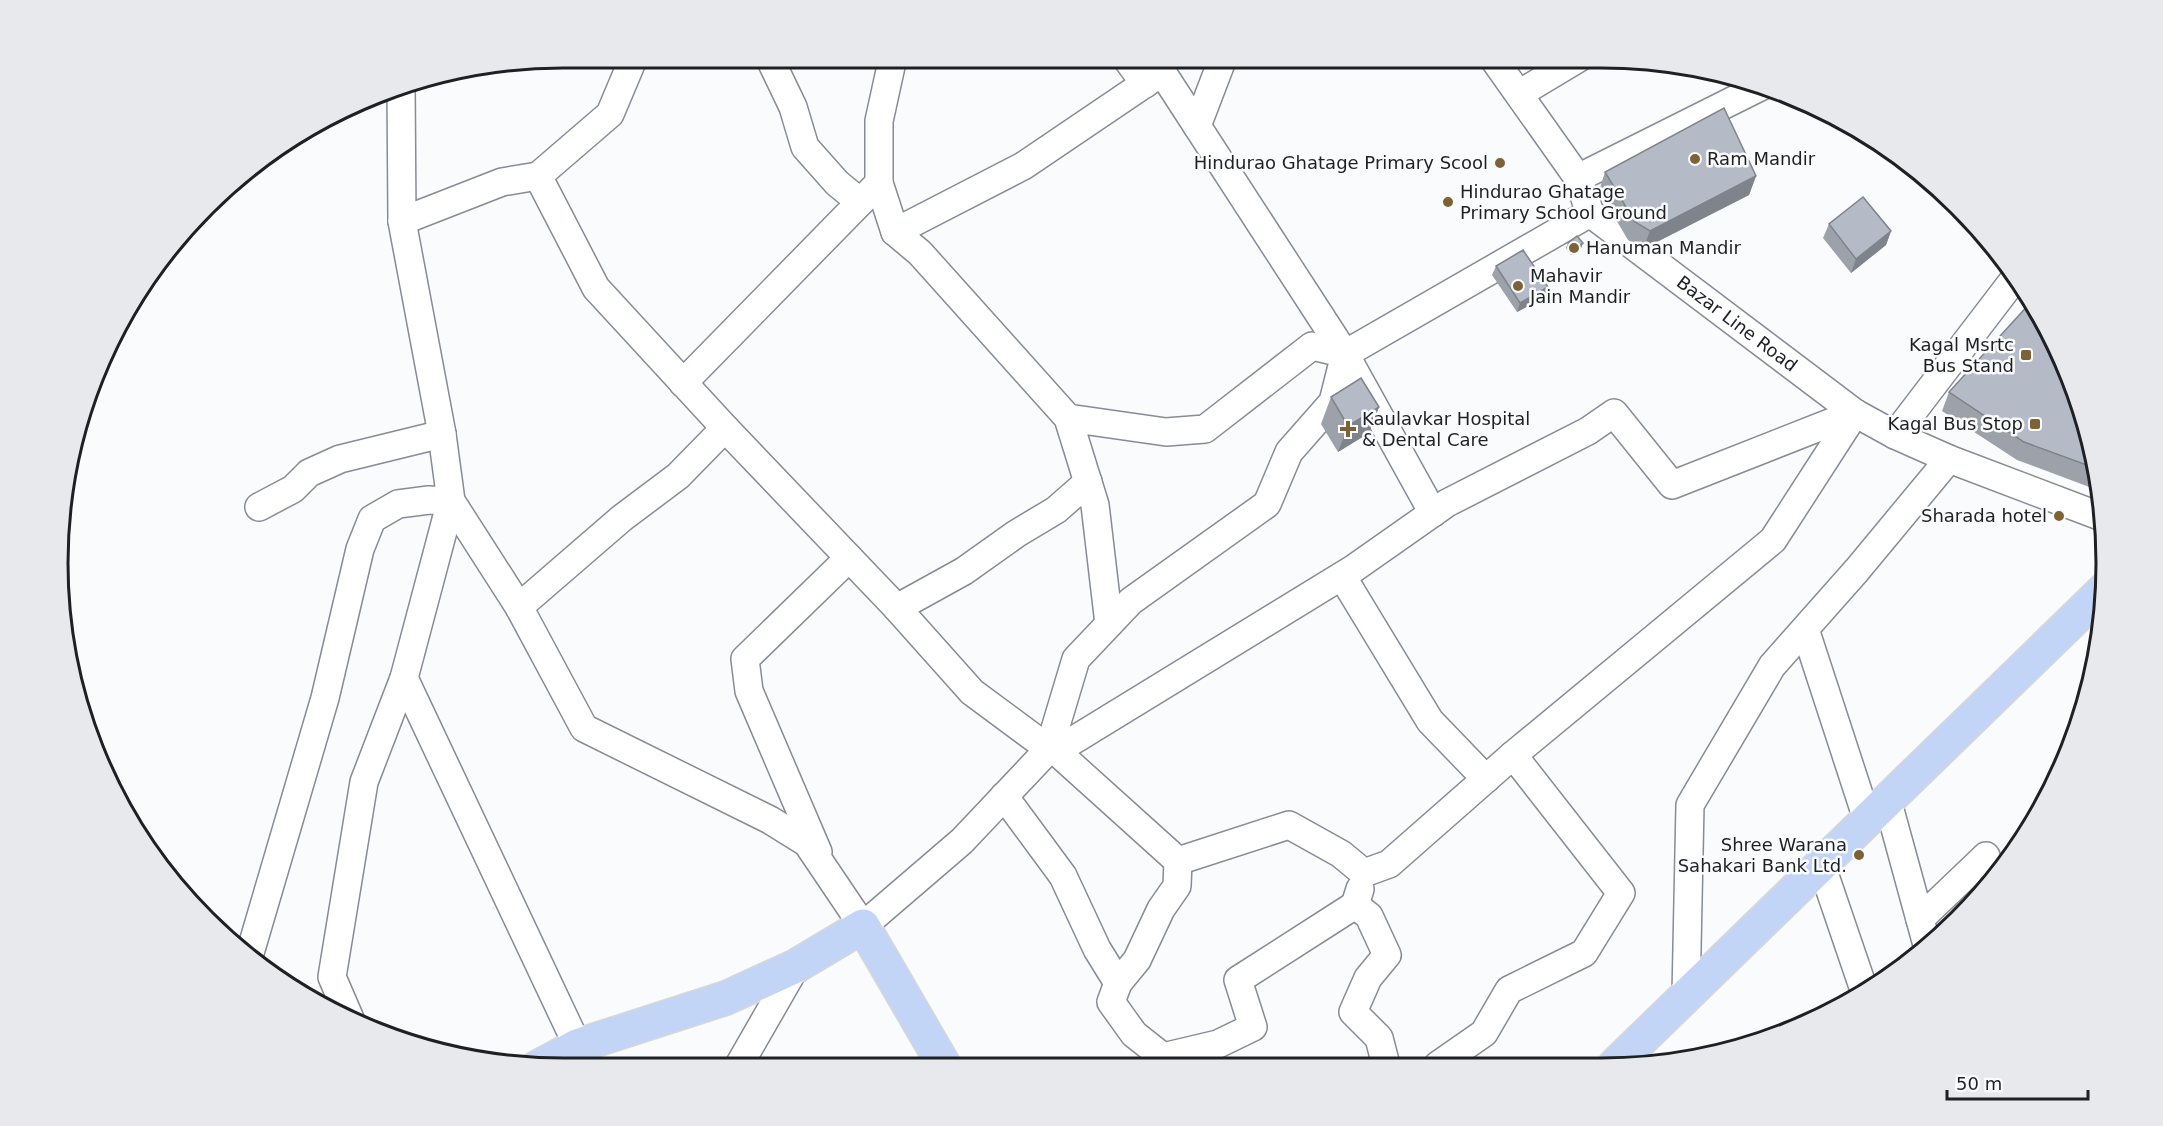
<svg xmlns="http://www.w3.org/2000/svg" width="2163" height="1126" viewBox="0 0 2163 1126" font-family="'DejaVu Sans',sans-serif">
<rect width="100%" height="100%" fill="#fafbfd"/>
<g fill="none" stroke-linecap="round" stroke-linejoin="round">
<defs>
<g id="minor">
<polyline points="634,57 610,114 538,176 596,288 725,428 897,608"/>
<polyline points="769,57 793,107 805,147 837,183 860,202"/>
<polyline points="893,57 879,121 879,183 895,232"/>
<polyline points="1126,58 1145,84"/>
<polyline points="1493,58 1578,178"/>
<polyline points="1519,94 1579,58"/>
<polyline points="1197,126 1223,58"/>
<path id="s1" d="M1590,213L1855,413L1895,435"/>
<polyline points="1590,213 1578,178 1762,86"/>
<polyline points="402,221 502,182 538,176"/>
<polyline points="2015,278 1895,435 1949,459 2102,517"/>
<polyline points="683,383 879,183"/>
<polyline points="1068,418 1166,432 1205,429 1312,346 1345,354 1162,72 1023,166 895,232 920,253 1068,418 1095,505 1109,624"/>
<polyline points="259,507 293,489 309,473 340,459 442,434"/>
<polyline points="1433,513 1345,354 1590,213"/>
<polyline points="1342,576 1430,721 1486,779"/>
<polyline points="519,607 622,518 678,476 725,428"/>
<polyline points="1805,629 1867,819"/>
<polyline points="404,678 588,1068"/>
<polyline points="1049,749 972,692 897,608 964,571 1016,534 1056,510 1088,482"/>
<polyline points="1513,755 1389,864 1364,873 1341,854 1289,825 1178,861 1056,751 1353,569 1447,503 1588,431 1614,413 1672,485 1855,413"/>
<polyline points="1004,796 1063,876 1097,949 1118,983 1111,1002 1134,1034 1163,1057 1218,1044 1253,1027 1238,980 1355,905"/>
<polyline points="1887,799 1927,945"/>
<polyline points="818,852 749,691 745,659 849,558"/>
<polyline points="1821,864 1864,990"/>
<polyline points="1360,889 1355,905 1369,916 1387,955 1368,978 1353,1012 1379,1038 1386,1065"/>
<polyline points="1920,919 1986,856 1993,880"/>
<polyline points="250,953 325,698 360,549 372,519 398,504 429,500 451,501 519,607 584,728 770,820 807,843 863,926 962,841 1049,749 1076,659 1131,601 1267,504 1289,452 1333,402 1345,354"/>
<polyline points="1118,983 1137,960 1161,909 1177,886 1178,861"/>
<polyline points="1686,995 1690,805 1772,666 1857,570 1949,459"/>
<polyline points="351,1021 332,977 364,782 404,678 451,501 442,434 402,221 401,84"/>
<polyline points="1438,1065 1484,1033 1509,990 1584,953 1621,893 1513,755 1773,540 1855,413"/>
<polyline points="738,1067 796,966"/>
</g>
<g id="major">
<polyline points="1615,1065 2105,589"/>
<polyline points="536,1068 577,1046 726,998 796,966 863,926 945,1067"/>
</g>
</defs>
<use href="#minor" stroke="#868b95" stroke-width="30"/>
<use href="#major" stroke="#d6d7d8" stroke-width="36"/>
<use href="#minor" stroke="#fff" stroke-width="27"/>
<use href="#major" stroke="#c2d5f7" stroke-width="33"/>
</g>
<g fill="#9ca1aa">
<polygon points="1605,172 1756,176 1749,195 1643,249 1628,240 1599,191"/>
<polygon points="1829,224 1891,231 1886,245 1851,273 1823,238"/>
<polygon points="1568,243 1583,243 1581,248 1571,255 1566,248"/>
<polygon points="1496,266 1545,297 1517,312 1492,275"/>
<polygon points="1949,392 2079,400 2100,491 2017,460 1942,411"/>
<polygon points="1331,397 1379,407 1369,433 1338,452 1321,424"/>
</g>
<g fill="#7f838b">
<polygon points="1756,176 1749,195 1643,249 1650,231"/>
<polygon points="1891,231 1886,245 1851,273 1856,259"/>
<polygon points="1583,243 1581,248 1571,255 1573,250"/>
<polygon points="1548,287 1545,297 1517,312 1520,303"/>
<polygon points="1379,407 1369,433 1338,452 1348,426"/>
</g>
<g fill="#b5bbc6" stroke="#7f838b" stroke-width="1.5">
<polygon points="1724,108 1756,176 1650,231 1635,222 1605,172"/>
<polygon points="1863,197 1891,231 1856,259 1829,224"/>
<polygon points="1577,236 1583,243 1573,250 1568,243"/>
<polygon points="1523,250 1548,287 1520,303 1496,266"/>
<polygon points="2032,301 2038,310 2079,400 2095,468 2024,442 1949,392"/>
<polygon points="1361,378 1379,407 1348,426 1331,397"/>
</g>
<g fill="#7c6234" stroke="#fafbfd" stroke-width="2">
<circle cx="1695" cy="159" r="6"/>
<circle cx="1500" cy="163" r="6"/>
<circle cx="1448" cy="202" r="6"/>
<circle cx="1574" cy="248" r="6"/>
<circle cx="1518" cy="286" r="6"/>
<rect x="2020" y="349" width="12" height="12" rx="3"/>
<rect x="2029" y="418" width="12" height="12" rx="3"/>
<path d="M1345 420h6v6h6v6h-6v6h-6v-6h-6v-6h6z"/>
<circle cx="2059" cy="516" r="6"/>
<circle cx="1859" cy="855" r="6"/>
</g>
<g text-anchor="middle" stroke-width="5" stroke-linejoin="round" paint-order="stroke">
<g font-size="18" fill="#1e2024" stroke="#fafbfd" text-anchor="start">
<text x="1707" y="165">Ram Mandir</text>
<text x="1488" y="169" text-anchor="end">Hindurao Ghatage Primary Scool</text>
<text x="1460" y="198">Hindurao Ghatage<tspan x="1460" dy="21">Primary School Ground</tspan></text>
<text x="1586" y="254">Hanuman Mandir</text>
<text x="1530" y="282">Mahavir<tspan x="1530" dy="21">Jain Mandir</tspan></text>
<text x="2014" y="351" text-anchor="end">Kagal Msrtc<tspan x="2014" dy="21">Bus Stand</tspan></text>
<text x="1362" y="425">Kaulavkar Hospital<tspan x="1362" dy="21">&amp; Dental Care</tspan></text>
<text x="2023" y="430" text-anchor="end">Kagal Bus Stop</text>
<text x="2047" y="522" text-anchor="end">Sharada hotel</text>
<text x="1847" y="851" text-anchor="end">Shree Warana<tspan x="1847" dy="21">Sahakari Bank Ltd.</tspan></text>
</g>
<g font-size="18" fill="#1e2024" stroke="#fafbfd">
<text dy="6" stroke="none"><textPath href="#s1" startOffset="184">Bazar Line Road</textPath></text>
</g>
</g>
<path d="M0 0H2163V1126H0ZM563 68H1601A495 495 0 0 1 2096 563V563A495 495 0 0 1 1601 1058H563A495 495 0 0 1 68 563V563A495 495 0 0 1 563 68Z" fill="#e8e9ec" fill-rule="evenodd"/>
<path fill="none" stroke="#1e2024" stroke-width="3" d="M563 68H1601A495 495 0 0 1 2096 563V563A495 495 0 0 1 1601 1058H563A495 495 0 0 1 68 563V563A495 495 0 0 1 563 68Z"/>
<path d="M1947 1090v9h141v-9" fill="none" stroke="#1e2024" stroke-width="3"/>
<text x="1956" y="1090" font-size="18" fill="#1e2024" stroke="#fafbfd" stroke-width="4.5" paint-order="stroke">50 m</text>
</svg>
